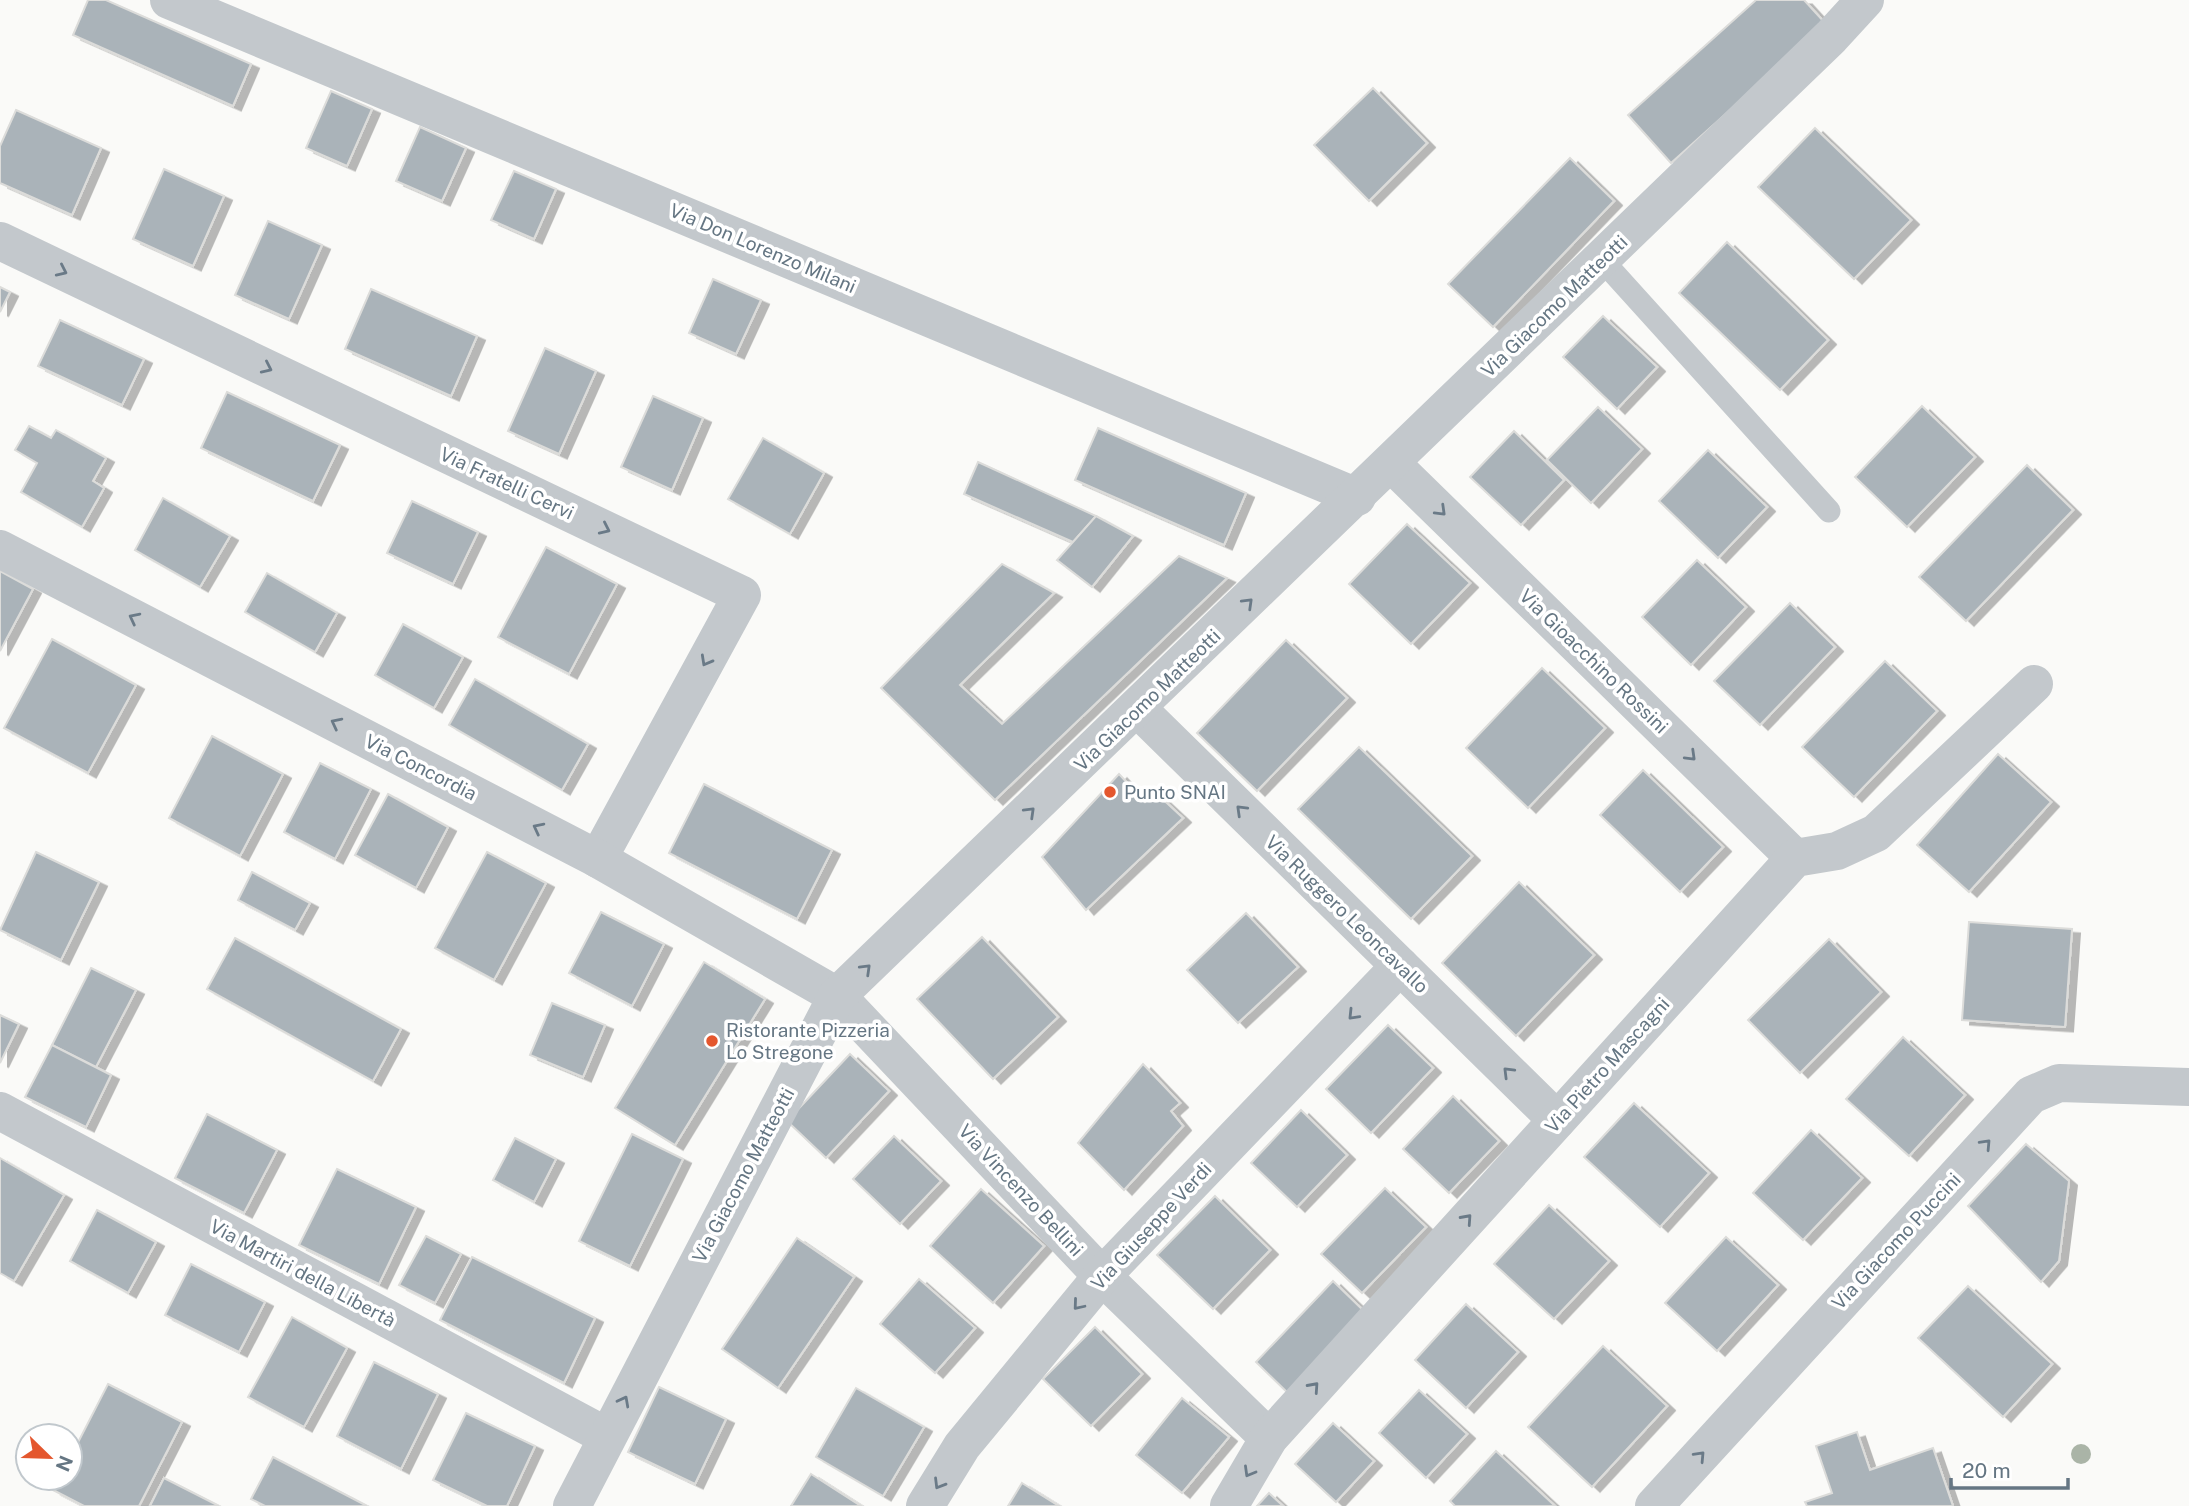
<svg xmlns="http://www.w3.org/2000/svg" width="2189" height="1506" viewBox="0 0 2189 1506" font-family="'Public Sans',sans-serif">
<defs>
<filter id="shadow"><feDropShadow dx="8" dy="4.5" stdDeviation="0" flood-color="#0004"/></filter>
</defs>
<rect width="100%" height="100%" fill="#fafaf8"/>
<g fill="#aab3b9" stroke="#dcdcda" stroke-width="2" filter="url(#shadow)">
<polygon points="88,0 106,0 251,64 233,106 73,35"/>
<polygon points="1756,0 1804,0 1826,24 1671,163 1628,115"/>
<polygon points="1373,88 1427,143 1369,201 1314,145"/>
<polygon points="331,91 372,109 347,166 306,148"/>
<polygon points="16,110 101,148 72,215 0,183 0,146"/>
<polygon points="420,127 466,148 442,201 396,181"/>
<polygon points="1815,128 1911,220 1854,279 1758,187"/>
<polygon points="1570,158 1614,201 1493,327 1448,284"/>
<polygon points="164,169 224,196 193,266 133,239"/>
<polygon points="514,171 556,189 534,239 491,220"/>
<polygon points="268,221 322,245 289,319 235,295"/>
<polygon points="1727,242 1828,340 1780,390 1679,293"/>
<polygon points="713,279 761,300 736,354 689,333"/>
<polygon points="0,287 10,292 0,312"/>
<polygon points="371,289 477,336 451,396 345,349"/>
<polygon points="1603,316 1657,367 1617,409 1563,357"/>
<polygon points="60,320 144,359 122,405 38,366"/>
<polygon points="545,348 596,371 559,454 508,431"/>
<polygon points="227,392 340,445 313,501 201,448"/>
<polygon points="653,396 703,418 672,490 621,467"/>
<polygon points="1922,406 1975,457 1907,527 1855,477"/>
<polygon points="1598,407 1642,449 1591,503 1547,460"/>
<polygon points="29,426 51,438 56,430 106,458 93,481 104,488 82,527 21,492 37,463 15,450"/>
<polygon points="1098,428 1246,493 1224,545 1075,480"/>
<polygon points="1514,431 1564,480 1521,525 1470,477"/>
<polygon points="763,438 824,473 790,534 728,499"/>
<polygon points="1708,450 1767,507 1718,558 1659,501"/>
<polygon points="978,462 1096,516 1073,542 964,494"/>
<polygon points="2027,465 2073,510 1966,621 1919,577"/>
<polygon points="163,498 230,536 200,587 135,550"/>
<polygon points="412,501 478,532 453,584 387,553"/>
<polygon points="1096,516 1133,536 1092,587 1057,560"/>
<polygon points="1407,524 1470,583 1411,644 1349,584"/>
<polygon points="546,547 617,584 569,674 498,637"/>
<polygon points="1179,556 1227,578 995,800 881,688 1002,564 1054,593 960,685 1002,724"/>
<polygon points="1697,560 1746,607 1691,665 1642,617"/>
<polygon points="0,571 33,589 0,651"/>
<polygon points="267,573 337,613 315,652 245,612"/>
<polygon points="1790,603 1835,647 1760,725 1714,681"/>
<polygon points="403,624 463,657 434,708 375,675"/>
<polygon points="52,639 136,685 88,773 4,728"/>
<polygon points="1286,640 1347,698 1257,791 1197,733"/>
<polygon points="1885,661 1937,711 1854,797 1802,747"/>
<polygon points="1542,668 1605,728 1528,808 1466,748"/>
<polygon points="475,679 588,744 562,790 449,725"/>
<polygon points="212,736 283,774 240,856 169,818"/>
<polygon points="1359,747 1472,856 1411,919 1298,809"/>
<polygon points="1998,754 2051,802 1969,892 1917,845"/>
<polygon points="320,763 371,789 335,859 284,832"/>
<polygon points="1643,770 1723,847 1680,892 1600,815"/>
<polygon points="1119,774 1145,802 1155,792 1183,818 1086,910 1042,857"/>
<polygon points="704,784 832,850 797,919 669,853"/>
<polygon points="388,794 448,827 416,888 355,855"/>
<polygon points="36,852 99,882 61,960 0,930"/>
<polygon points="487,852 546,883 494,980 435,948"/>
<polygon points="252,872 310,903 295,930 238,900"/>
<polygon points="1519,882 1594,955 1516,1036 1442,963"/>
<polygon points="601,912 664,944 632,1006 569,973"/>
<polygon points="1246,913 1298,967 1238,1023 1187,970"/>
<polygon points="1969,922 2072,929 2065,1027 1962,1020"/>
<polygon points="982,937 1058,1017 993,1079 917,999"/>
<polygon points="235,938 401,1029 373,1081 207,989"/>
<polygon points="1829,939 1881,992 1800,1073 1748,1020"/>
<polygon points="704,962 765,999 675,1145 615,1108"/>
<polygon points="91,968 136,990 96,1067 52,1045"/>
<polygon points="552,1003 605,1025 583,1077 530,1055"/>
<polygon points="0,1015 19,1024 0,1063"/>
<polygon points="1388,1025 1433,1068 1371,1133 1326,1089"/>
<polygon points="1903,1037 1965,1095 1909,1156 1846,1099"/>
<polygon points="52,1045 111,1075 86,1127 25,1097"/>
<polygon points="850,1054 889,1091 826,1158 787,1121"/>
<polygon points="1143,1064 1180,1103 1171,1111 1183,1126 1124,1190 1078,1143"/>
<polygon points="1453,1096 1499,1141 1449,1193 1403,1149"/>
<polygon points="1634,1103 1709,1173 1660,1227 1584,1157"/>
<polygon points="1301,1110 1347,1155 1297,1207 1251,1163"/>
<polygon points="207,1114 277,1150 244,1213 175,1178"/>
<polygon points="1811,1130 1862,1178 1803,1240 1753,1193"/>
<polygon points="632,1134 683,1159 630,1266 579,1241"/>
<polygon points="894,1136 941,1181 900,1224 853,1179"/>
<polygon points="515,1138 556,1159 534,1202 493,1180"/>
<polygon points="2026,1144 2069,1181 2059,1261 2041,1282 1968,1206"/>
<polygon points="0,1158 64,1195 14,1281 0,1273"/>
<polygon points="337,1169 416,1207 379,1284 299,1245"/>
<polygon points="1385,1188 1426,1227 1362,1293 1321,1254"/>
<polygon points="981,1189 1044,1246 993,1303 930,1246"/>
<polygon points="1215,1196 1270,1250 1213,1309 1157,1255"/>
<polygon points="1549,1205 1609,1261 1554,1319 1494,1264"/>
<polygon points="97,1210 156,1242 128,1293 70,1261"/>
<polygon points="426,1236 461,1254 435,1303 399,1285"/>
<polygon points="1726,1237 1778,1285 1717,1351 1665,1303"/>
<polygon points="797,1238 854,1277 778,1388 722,1349"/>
<polygon points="472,1257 595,1318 564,1383 440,1320"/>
<polygon points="191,1264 265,1302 239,1352 165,1315"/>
<polygon points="919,1279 975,1328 935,1373 880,1324"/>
<polygon points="1333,1281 1369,1316 1291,1396 1256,1362"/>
<polygon points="1968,1286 2052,1364 2003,1417 1918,1338"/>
<polygon points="1466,1304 1518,1352 1466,1408 1415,1360"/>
<polygon points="292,1317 347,1348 304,1427 248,1397"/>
<polygon points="1095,1327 1142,1374 1091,1426 1043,1379"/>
<polygon points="1603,1346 1667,1406 1592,1487 1528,1427"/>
<polygon points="374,1362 438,1394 401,1469 337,1436"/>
<polygon points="108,1384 182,1422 139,1506 84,1506 53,1490 60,1478 70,1478 70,1458"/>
<polygon points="659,1387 726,1419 695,1484 628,1452"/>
<polygon points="856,1388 924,1427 883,1496 816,1457"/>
<polygon points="1419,1390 1467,1434 1426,1478 1379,1433"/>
<polygon points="1182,1398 1229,1437 1182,1493 1136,1455"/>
<polygon points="466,1413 535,1446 507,1506 487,1506 433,1480"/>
<polygon points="1333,1423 1374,1461 1336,1502 1295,1464"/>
<polygon points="1857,1432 1870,1470 1933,1448 1953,1506 1807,1506 1805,1502 1832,1493 1816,1446"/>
<polygon points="1496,1451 1555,1506 1455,1506 1450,1501"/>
<polygon points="273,1457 367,1506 265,1506 251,1499"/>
<polygon points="811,1474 861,1506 791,1506"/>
<polygon points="164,1478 219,1506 150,1506"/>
<polygon points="1022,1483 1059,1506 1008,1506"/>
<polygon points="1269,1493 1283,1506 1257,1506"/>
</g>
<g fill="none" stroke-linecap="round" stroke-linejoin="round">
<polyline stroke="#c3c8cc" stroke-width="23" points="1602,260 1829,511"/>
<g stroke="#c3c8cc" stroke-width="38">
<polyline points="169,0 1357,497"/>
<polyline points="0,241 742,595 598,859"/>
<polyline points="1392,464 1795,858"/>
<polyline points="0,549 598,859 837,996 1102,1276 1269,1438"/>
<polyline points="1138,709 1557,1120"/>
<polyline points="0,1111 606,1436"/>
<polyline points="572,1506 837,996 1831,37 1865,0"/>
<polyline points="925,1506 962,1446 1102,1276 1400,966"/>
<polyline points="1229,1506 1269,1438 1795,858 1837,851 1876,833 2034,684"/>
<polyline points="1654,1506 2031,1095 2059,1083 2189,1087"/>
</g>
</g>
<circle fill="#aab4a7" cx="2081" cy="1454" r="10"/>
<defs><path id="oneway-chevron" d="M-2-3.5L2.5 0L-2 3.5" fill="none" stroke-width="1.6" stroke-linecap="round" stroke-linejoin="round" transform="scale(1.75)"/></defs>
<g stroke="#6a7a87">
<use href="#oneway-chevron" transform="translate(62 271) rotate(25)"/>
<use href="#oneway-chevron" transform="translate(267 368) rotate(25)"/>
<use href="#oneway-chevron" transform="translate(1441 511) rotate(44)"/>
<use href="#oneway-chevron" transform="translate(605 529) rotate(25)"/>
<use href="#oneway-chevron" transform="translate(1248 603) rotate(-44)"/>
<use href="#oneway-chevron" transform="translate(134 618) rotate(-153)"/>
<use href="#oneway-chevron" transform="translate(706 661) rotate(119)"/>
<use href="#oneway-chevron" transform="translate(336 723) rotate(-153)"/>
<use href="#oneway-chevron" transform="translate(1691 756) rotate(44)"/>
<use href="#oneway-chevron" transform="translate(1241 810) rotate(-136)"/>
<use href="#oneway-chevron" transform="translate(1030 812) rotate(-44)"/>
<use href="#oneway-chevron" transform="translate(538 828) rotate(-153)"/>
<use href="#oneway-chevron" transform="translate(866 969) rotate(-44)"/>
<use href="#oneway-chevron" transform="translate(1353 1015) rotate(134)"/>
<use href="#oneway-chevron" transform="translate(1508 1072) rotate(-135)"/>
<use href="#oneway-chevron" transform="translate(1986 1144) rotate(-47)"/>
<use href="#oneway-chevron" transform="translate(1467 1219) rotate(-48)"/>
<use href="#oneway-chevron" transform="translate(1078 1305) rotate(130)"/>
<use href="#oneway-chevron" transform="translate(1314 1387) rotate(-48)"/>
<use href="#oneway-chevron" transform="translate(624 1401) rotate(-62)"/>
<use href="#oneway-chevron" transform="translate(1700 1456) rotate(-47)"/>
<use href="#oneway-chevron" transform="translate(1249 1472) rotate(120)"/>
<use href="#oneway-chevron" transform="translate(939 1484) rotate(121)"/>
</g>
<g fill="#e4572e" stroke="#fff" stroke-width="2.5">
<circle cx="1110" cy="792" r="7"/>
<circle cx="712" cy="1041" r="7"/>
</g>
<g text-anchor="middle" stroke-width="7" stroke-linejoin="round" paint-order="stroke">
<g font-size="19" fill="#657683" stroke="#fff">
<text transform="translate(763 248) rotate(23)" y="7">Via Don Lorenzo Milani</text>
<text transform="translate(1554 306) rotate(-44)" y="7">Via Giacomo Matteotti</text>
<text transform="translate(507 483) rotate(25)" y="7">Via Fratelli Cervi</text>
<text transform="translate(1594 661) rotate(44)" y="7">Via Gioacchino Rossini</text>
<text transform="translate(1147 700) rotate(-44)" y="7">Via Giacomo Matteotti</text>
<text transform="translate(421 767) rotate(27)" y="7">Via Concordia</text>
<text transform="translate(1347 914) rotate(44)" y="7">Via Ruggero Leoncavallo</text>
<text transform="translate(1607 1065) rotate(-48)" y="7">Via Pietro Mascagni</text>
<text transform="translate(743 1175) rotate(-62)" y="7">Via Giacomo Matteotti</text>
<text transform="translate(1021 1190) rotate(47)" y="7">Via Vincenzo Bellini</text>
<text transform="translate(1151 1226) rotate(-47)" y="7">Via Giuseppe Verdi</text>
<text transform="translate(1896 1241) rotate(-47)" y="7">Via Giacomo Puccini</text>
<text transform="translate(303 1273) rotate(28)" y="7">Via Martiri della Libertà</text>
</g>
<g font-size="19" fill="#657683" stroke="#fff" text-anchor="start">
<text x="1124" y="799">Punto SNAI</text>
<text x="726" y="1037">Ristorante Pizzeria<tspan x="726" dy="22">Lo Stregone</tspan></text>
</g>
</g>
<g transform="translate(49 1457) rotate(113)"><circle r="33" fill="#ffffff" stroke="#c1c8cd" stroke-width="2"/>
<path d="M0-5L12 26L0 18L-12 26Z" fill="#e4572e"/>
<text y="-10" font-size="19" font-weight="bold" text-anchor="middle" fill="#657683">N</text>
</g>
<path d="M1951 1478v10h117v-10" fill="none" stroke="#657683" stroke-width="3.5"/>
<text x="1962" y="1478" font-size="21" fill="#657683" stroke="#ffffff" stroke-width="5" paint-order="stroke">20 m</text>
</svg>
